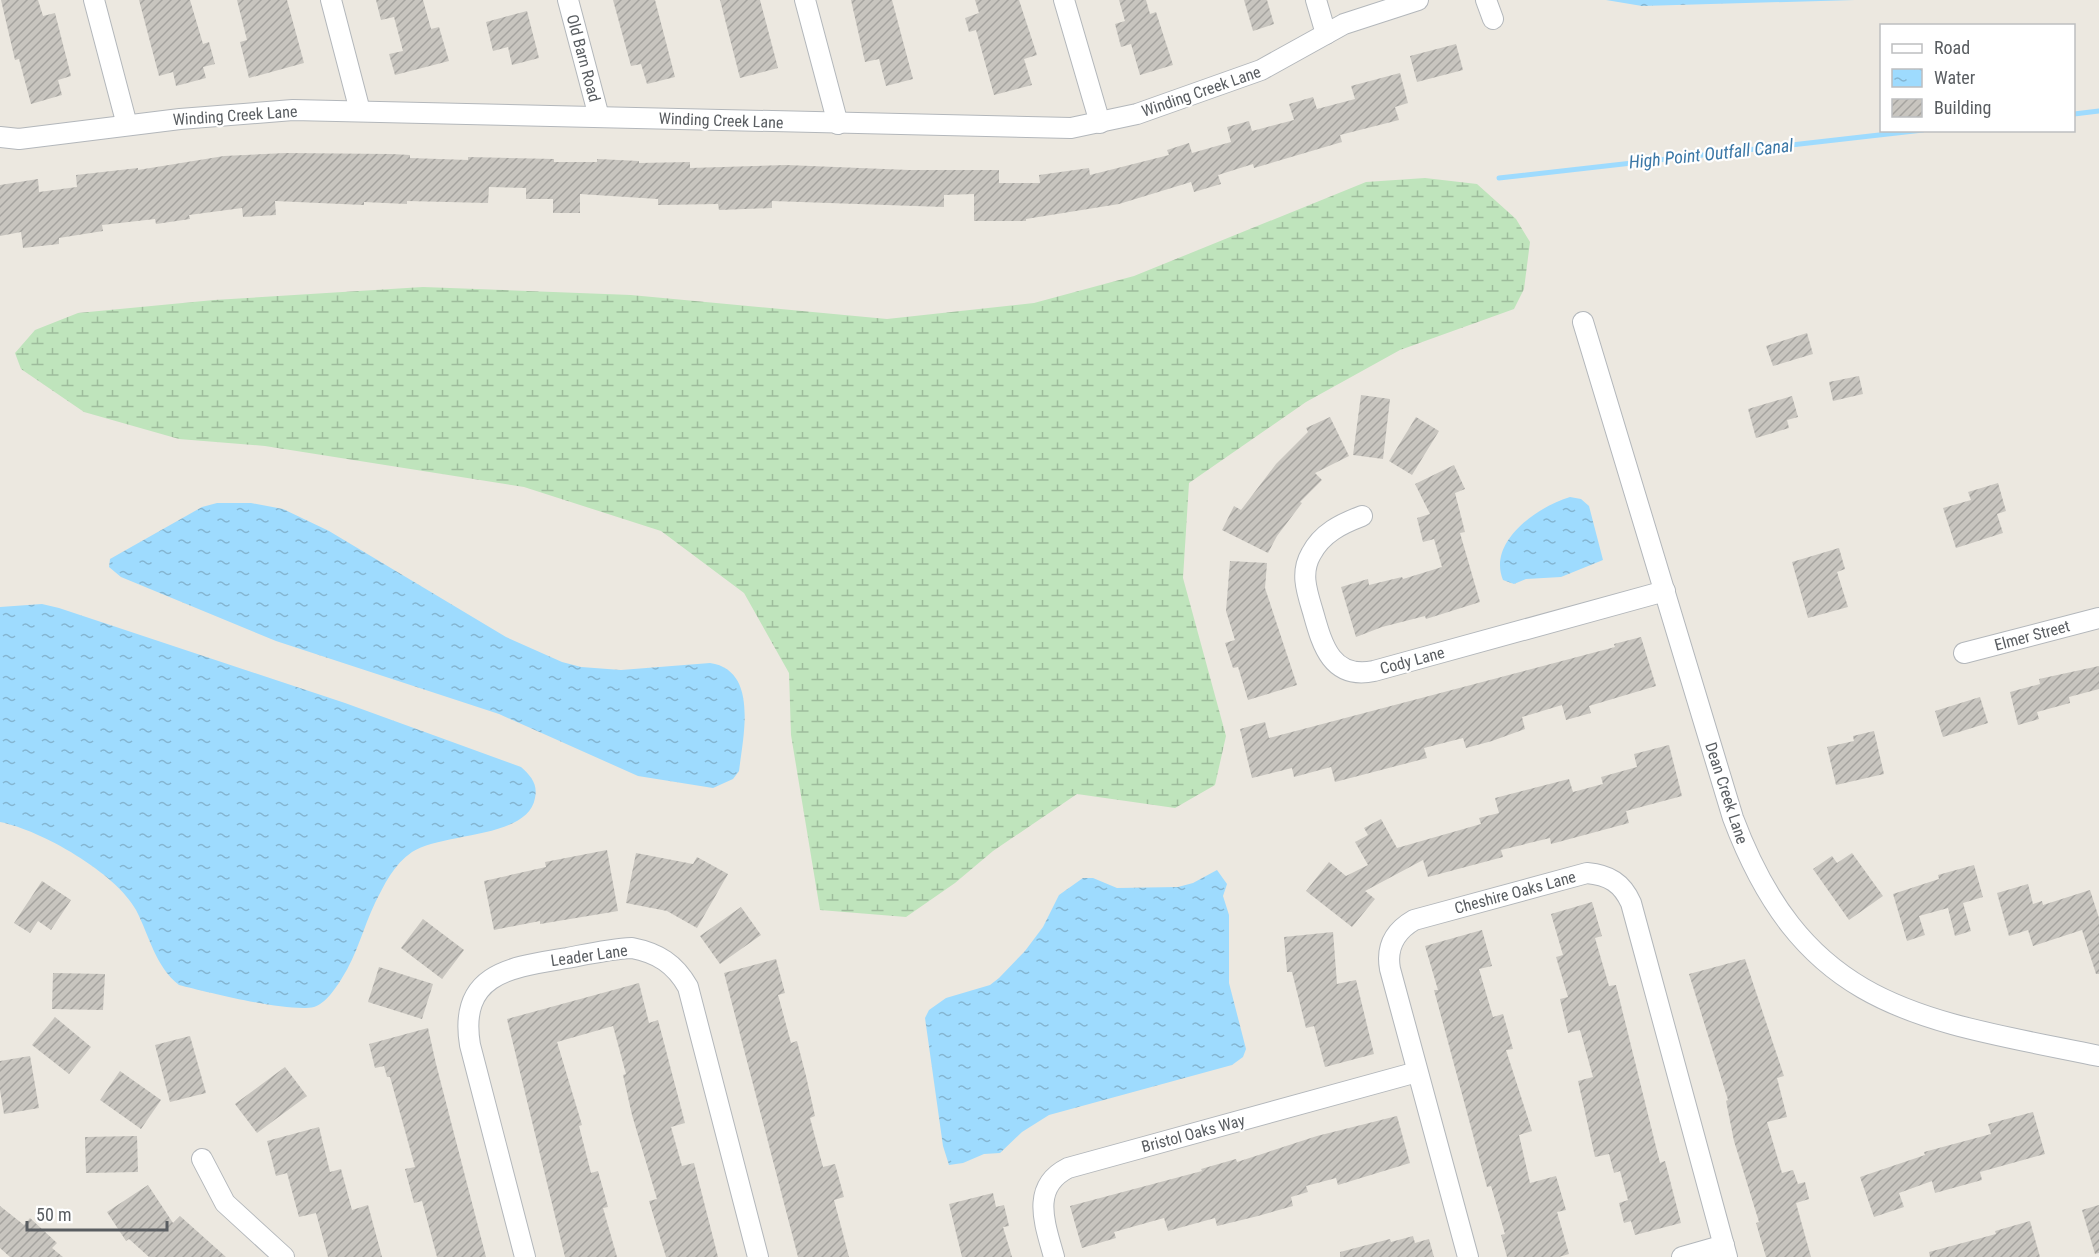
<svg xmlns="http://www.w3.org/2000/svg" width="2099" height="1257" viewBox="0 0 2099 1257" font-family="'Roboto Condensed',sans-serif">
<defs>
<pattern id="wetland-marsh" width="20" height="14" patternUnits="userSpaceOnUse" patternTransform="scale(1.5)"><rect width="20" height="14" fill="#bfe4bc"/><path d="M1 5h8M5 5V1M11 12h8M15 12V8" fill="none" stroke="#9ebc9c"/></pattern>
<pattern id="water-ripples" width="26" height="14" patternUnits="userSpaceOnUse" patternTransform="scale(1.5)"><rect width="26" height="14" fill="#9edbfe"/><path d="M2 4q2-2 4 0t4 0M15 11q2-2 4 0t4 0" fill="none" stroke="#84b5d1"/></pattern>
<pattern id="building-hatch" width="6" height="6" patternUnits="userSpaceOnUse" patternTransform="scale(1.5)"><rect width="6" height="6" fill="#c8c5bf"/><path d="M-1 1l2-2M0 6l6-6M5 7l2-2" fill="none" stroke="#a5a39f"/></pattern>
</defs>
<rect width="100%" height="100%" fill="#ece8e0"/>
<polygon fill="url(#wetland-marsh)" points="1425,178 1477,184 1516,219 1530,242 1524,289 1514,309 1400,350 1306,402 1189,483 1183,578 1226,736 1215,785 1175,808 1077,794 993,851 955,883 906,917 820,910 791,735 789,673 744,593 661,531 524,487 265,446 179,439 84,412 21,369 15,353 35,330 78,313 214,300 423,287 631,295 887,319 1034,303 1134,276 1366,182"/>
<g fill="url(#water-ripples)">
<polygon points="1606,0 1855,0 1642,6"/>
<path d="M1570,497L1581,499L1589,506L1603,560L1561,577L1526,579L1514,584L1503,580C1487,541 1539,506 1570,497Z"/>
<path d="M217,503H251L283,509L329,531L506,637L562,662L581,667L621,670L710,663C759,670 743,737 739,771L733,779L713,788L638,776L499,714L276,641L121,577L109,567L110,559L202,507Z"/>
<path d="M42,604L59,608L345,703L521,767C531,776 538,784 535,798C528,839 442,832 412,852C394,864 384,885 375,903C363,928 357,955 342,978C336,988 325,1004 314,1007C290,1013 206,992 179,985C155,966 150,937 136,910C116,873 41,830 0,822V607Z"/>
<polygon points="1217,870 1227,884 1223,896 1229,915 1229,983 1246,1049 1243,1057 1232,1065 1049,1115 1022,1132 1000,1153 984,1154 963,1163 949,1165 943,1146 925,1018 929,1010 946,998 990,985 999,978 1025,951 1043,927 1059,895 1083,878 1093,878 1117,888 1178,887 1193,883"/>
</g>
<g fill="none" stroke-linecap="round" stroke-linejoin="round">
<g stroke="#9edbfe" stroke-width="5">
<polyline points="2074,114 2099,111"/>
<polyline points="1499,178 1923,130"/>
</g>
</g>
<g fill="url(#building-hatch)">
<polygon points="1,0 38,0 43,16 55,13 71,76 58,80 62,95 31,104 19,59 15,60"/>
<polygon points="139,0 190,0 203,44 209,42 215,64 203,67 206,78 176,86 173,72 159,76"/>
<polygon points="237,0 287,0 304,63 249,78 240,42 247,40"/>
<polygon points="376,0 423,0 431,29 439,27 449,61 395,75 389,54 403,51 394,17 381,20"/>
<polygon points="613,0 655,0 675,77 647,84 641,64 631,66"/>
<polygon points="720,0 760,0 778,68 740,78"/>
<polygon points="851,0 892,0 913,79 886,86 879,59 865,62"/>
<polygon points="975,0 1019,0 1037,55 1024,59 1032,85 994,95 976,30 969,32 965,18 979,13"/>
<polygon points="1119,0 1146,0 1150,14 1156,12 1173,65 1140,75 1131,44 1121,47 1115,24 1125,21"/>
<polygon points="1244,0 1267,0 1274,24 1253,31"/>
<polygon points="527,11 539,58 512,65 508,47 493,51 486,22"/>
<polygon points="1456,44 1463,70 1417,82 1410,56"/>
<polygon points="1400,73 1408,103 1395,107 1399,120 1340,135 1342,142 1254,168 1253,164 1218,175 1221,184 1194,192 1191,182 1119,204 1026,219 1026,221 974,221 974,194 944,195 944,207 772,201 772,208 719,210 718,204 658,205 658,199 580,194 580,213 553,213 553,199 526,199 526,188 489,187 488,203 407,201 407,204 364,202 364,205 275,201 276,215 243,217 242,208 189,215 190,219 156,224 155,219 102,225 103,231 59,238 59,244 23,248 21,232 0,236 0,185 38,179 39,192 77,187 76,175 138,168 138,170 224,156 286,153 391,154 410,155 410,158 468,160 468,157 554,159 554,162 597,162 597,159 639,161 639,163 690,162 690,168 786,165 909,170 999,170 999,183 1040,183 1039,175 1089,168 1090,175 1169,155 1167,150 1189,143 1192,153 1231,142 1227,127 1249,121 1252,131 1294,120 1289,104 1313,97 1317,109 1355,99 1351,86"/>
<polygon points="1807,333 1813,354 1773,366 1766,346"/>
<polygon points="1859,376 1863,394 1833,401 1829,382"/>
<polygon points="1361,395 1390,399 1383,459 1353,455"/>
<polygon points="1792,396 1798,417 1787,420 1789,428 1756,438 1748,409"/>
<polygon points="1330,417 1349,456 1315,473 1322,480 1300,502 1302,503 1277,536 1268,553 1222,530 1234,506 1241,510 1276,464 1308,432 1306,428"/>
<polygon points="1416,417 1439,431 1412,475 1389,461"/>
<polygon points="1454,465 1465,489 1455,493 1465,532 1460,533 1480,602 1426,619 1425,616 1382,627 1356,637 1341,587 1368,579 1369,585 1402,577 1403,579 1442,567 1434,539 1423,542 1417,518 1430,514 1415,484"/>
<polygon points="1998,483 2006,511 1997,514 2003,533 1956,548 1943,508 1971,500 1968,492"/>
<polygon points="1839,548 1845,569 1837,572 1848,607 1808,618 1792,562"/>
<polygon points="1230,561 1267,563 1265,588 1297,685 1248,700 1238,667 1233,668 1225,643 1235,640 1226,611"/>
<polygon points="1641,637 1656,686 1589,706 1591,713 1566,720 1562,705 1522,717 1525,729 1492,741 1466,748 1463,738 1424,748 1427,758 1335,782 1331,767 1294,777 1292,768 1252,778 1240,729 1265,722 1269,738 1615,647 1614,644"/>
<polygon points="2099,666 2099,689 2069,697 2070,703 2037,712 2039,719 2018,725 2010,692 2040,684 2039,679"/>
<polygon points="1980,697 1988,723 1943,737 1935,711"/>
<polygon points="1874,731 1884,774 1836,785 1827,747 1854,741 1853,736"/>
<polygon points="1669,745 1682,796 1626,811 1629,823 1551,844 1550,838 1501,850 1503,857 1428,877 1423,860 1365,891 1375,899 1352,927 1306,891 1329,862 1346,876 1368,865 1355,842 1368,835 1364,828 1381,819 1397,848 1481,824 1479,818 1499,813 1495,798 1569,779 1573,792 1603,784 1601,777 1637,767 1634,754"/>
<polygon points="607,850 618,911 540,924 540,921 494,930 484,881 546,867 545,862"/>
<polygon points="636,853 693,864 697,857 728,874 697,928 667,911 626,903"/>
<polygon points="1852,853 1883,896 1849,920 1813,869 1832,856 1837,863"/>
<polygon points="1974,865 1983,897 1963,903 1971,931 1955,936 1948,908 1919,916 1925,935 1907,941 1893,894 1939,879 1938,875"/>
<polygon points="42,881 71,900 51,930 38,921 30,933 14,923"/>
<polygon points="2028,884 2033,904 2042,901 2043,905 2090,890 2099,918 2099,974 2096,974 2082,930 2033,946 2028,930 2009,936 1997,893"/>
<polygon points="1592,902 1602,936 1595,938 1609,986 1616,985 1660,1163 1665,1161 1681,1223 1635,1235 1631,1221 1624,1223 1619,1203 1628,1200 1620,1171 1614,1173 1609,1154 1595,1157 1578,1081 1593,1077 1580,1030 1568,1033 1560,999 1568,997 1556,957 1563,955 1551,914"/>
<polygon points="741,907 761,935 720,964 700,936"/>
<polygon points="423,919 464,950 442,979 401,948"/>
<polygon points="1482,930 1492,966 1479,969 1493,1017 1503,1014 1513,1049 1506,1050 1532,1131 1519,1135 1530,1183 1556,1176 1566,1210 1557,1212 1569,1254 1559,1257 1507,1257 1501,1235 1505,1234 1491,1186 1487,1187 1434,990 1438,990 1425,946"/>
<polygon points="1333,932 1337,984 1356,980 1374,1054 1325,1067 1314,1026 1306,1028 1292,972 1287,972 1284,937"/>
<polygon points="776,959 785,993 778,995 791,1043 797,1041 806,1076 815,1116 810,1118 823,1167 835,1164 844,1197 834,1200 849,1257 798,1257 724,973"/>
<polygon points="1745,959 1784,1076 1777,1078 1787,1117 1767,1122 1782,1173 1793,1170 1798,1184 1805,1182 1809,1199 1796,1203 1811,1257 1766,1257 1756,1223 1759,1222 1734,1141 1726,1101 1728,1100 1689,974"/>
<polygon points="379,967 433,984 422,1019 368,1002"/>
<polygon points="53,973 105,974 103,1010 52,1009"/>
<polygon points="639,983 649,1023 658,1020 685,1123 671,1127 682,1166 694,1163 718,1257 666,1257 649,1201 657,1199 632,1115 623,1075 626,1074 613,1026 557,1042 582,1125 579,1126 591,1173 598,1171 608,1207 603,1208 617,1257 565,1257 507,1019"/>
<polygon points="55,1017 91,1047 69,1074 32,1045"/>
<polygon points="428,1028 436,1064 486,1257 437,1257 422,1201 414,1203 405,1169 415,1167 390,1077 387,1077 384,1066 375,1068 369,1044"/>
<polygon points="190,1036 206,1093 170,1102 155,1045"/>
<polygon points="30,1056 39,1108 4,1114 0,1090 0,1061"/>
<polygon points="285,1067 307,1096 257,1133 235,1104"/>
<polygon points="120,1071 161,1100 141,1129 100,1100"/>
<polygon points="2033,1112 2045,1154 1980,1172 1982,1180 1935,1193 1932,1181 1899,1193 1904,1207 1874,1217 1860,1177 1925,1155 1924,1152 1991,1134 1988,1124"/>
<polygon points="1397,1116 1410,1163 1338,1185 1336,1178 1306,1186 1308,1192 1291,1197 1293,1206 1258,1216 1217,1226 1215,1218 1168,1231 1164,1218 1114,1232 1116,1238 1082,1248 1070,1206 1202,1171 1201,1169 1236,1159 1237,1162 1317,1136"/>
<polygon points="319,1127 330,1172 341,1169 352,1210 368,1205 382,1257 328,1257 316,1213 299,1217 287,1173 276,1176 267,1141"/>
<polygon points="137,1136 138,1172 86,1173 85,1137"/>
<polygon points="148,1185 173,1223 180,1216 226,1257 149,1257 129,1239 126,1241 107,1212"/>
<polygon points="993,1193 996,1207 1004,1205 1009,1226 1003,1227 1012,1257 962,1257 949,1204"/>
<polygon points="2099,1205 2099,1253 2095,1254 2082,1210"/>
<polygon points="0,1206 24,1225 30,1218 57,1243 52,1248 63,1257 10,1257 0,1248"/>
<polygon points="2030,1221 2040,1257 1930,1257 1929,1252 1996,1234 1995,1231"/>
<polygon points="1413,1236 1415,1243 1429,1239 1434,1257 1340,1257 1340,1252 1390,1239 1391,1242"/>
</g>
<g fill="none" stroke-linecap="round" stroke-linejoin="round">
<defs>
<g id="minor">
<polyline points="94,0 127,125"/>
<polyline points="331,0 360,111"/>
<polyline points="568,0 599,117"/>
<polyline points="805,0 838,124"/>
<polyline points="1064,0 1100,123"/>
<polyline points="1316,0 1326,34"/>
<polyline points="1486,0 1493,19"/>
<polyline points="0,137 19,139 180,119 293,110 1071,128 1137,114 1261,70 1344,24 1418,0"/>
<path d="M1583,322L1733,818C1805,1010 1919,1019 2099,1056"/>
<path d="M1362,516C1341,524 1322,533 1311,554C1300,573 1307,592 1313,612C1322,644 1331,680 1374,671L1665,591"/>
<polyline points="1964,653 2099,618"/>
<polyline points="202,1159 225,1203 284,1257"/>
<path d="M525,1257L470,1045C458,972 513,967 567,958C588,954 610,949 632,948C658,953 675,964 688,987L758,1257"/>
<path d="M1054,1257C1045,1224 1030,1187 1068,1168L1417,1072"/>
<path d="M1468,1257L1390,969C1386,947 1395,931 1414,920L1587,873C1609,875 1622,883 1631,903L1727,1257"/>
<polyline points="1682,1257 1724,1245"/>
</g>
</defs>
<use href="#minor" stroke="#b3b7bb" stroke-width="22"/>
<use href="#minor" stroke="#fff" stroke-width="20"/>
</g>
<g text-anchor="middle" stroke-width="4.5" stroke-linejoin="round" paint-order="stroke">
<g font-size="16" fill="#595d61" stroke="#fff">
<text transform="translate(584 58) rotate(75)" y="6">Old Barn Road</text>
<text transform="translate(1201 91) rotate(-19)" y="6">Winding Creek Lane</text>
<text transform="translate(235 115) rotate(-4)" y="6">Winding Creek Lane</text>
<text transform="translate(721 120) rotate(2)" y="6">Winding Creek Lane</text>
<text transform="translate(2032 635) rotate(-15)" y="6">Elmer Street</text>
<text transform="translate(1412 660) rotate(-15)" y="6">Cody Lane</text>
<text transform="translate(1727 793) rotate(72)" y="6">Dean Creek Lane</text>
<text transform="translate(1515 892) rotate(-15)" y="6">Cheshire Oaks Lane</text>
<text transform="translate(589 955) rotate(-8)" y="6">Leader Lane</text>
<text transform="translate(1193 1133) rotate(-15)" y="6">Bristol Oaks Way</text>
</g>
<g font-size="18" font-style="italic" fill="#3b77a6" stroke="#fff">
<text transform="translate(1711 154) rotate(-6)" y="6">High Point Outfall Canal</text>
</g>
</g>
<rect x="1880" y="24" width="195" height="108" fill="#ffffff" stroke="#bdbec0" stroke-width="1.5"/>
<rect x="1892" y="44" width="30" height="9" fill="#ffffff" stroke="#bdbec0" stroke-width="1.5"/>
<text x="1934" y="54" font-size="18" fill="#595d61">Road</text>
<rect x="1892" y="69" width="30" height="18" fill="url(#water-ripples)" stroke="#bdbec0" stroke-width="1.5"/>
<text x="1934" y="84" font-size="18" fill="#595d61">Water</text>
<rect x="1892" y="99" width="30" height="18" fill="url(#building-hatch)" stroke="#bdbec0" stroke-width="1.5"/>
<text x="1934" y="114" font-size="18" fill="#595d61">Building</text>
<path d="M27 1221v9h140v-9" fill="none" stroke="#595d61" stroke-width="3"/>
<text x="36" y="1221" font-size="18" fill="#595d61" stroke="#ffffff" stroke-width="4.5" paint-order="stroke">50 m</text>
</svg>
